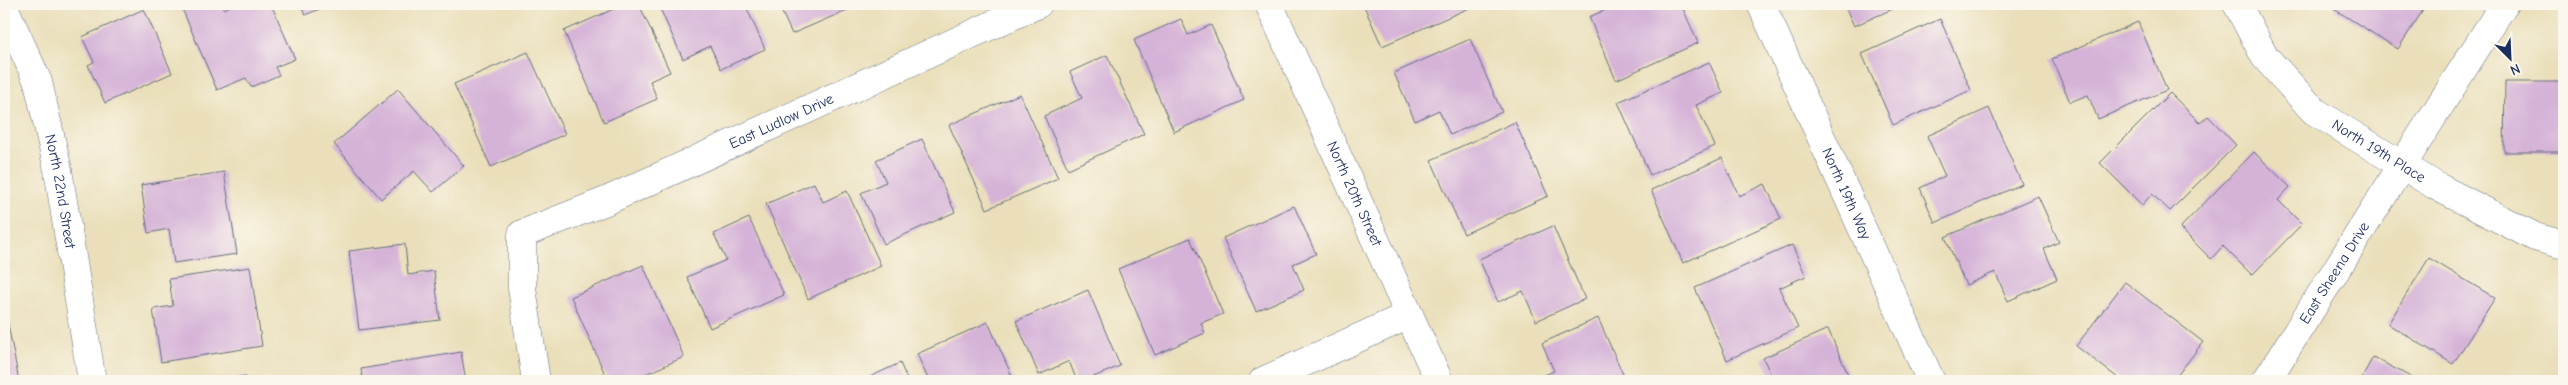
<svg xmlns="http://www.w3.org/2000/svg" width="2568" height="385" viewBox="0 0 2568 385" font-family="'Comic Neue',sans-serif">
<rect width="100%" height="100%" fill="#fbf7ec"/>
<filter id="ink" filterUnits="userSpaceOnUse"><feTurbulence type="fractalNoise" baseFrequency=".02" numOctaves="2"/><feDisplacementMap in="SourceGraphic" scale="10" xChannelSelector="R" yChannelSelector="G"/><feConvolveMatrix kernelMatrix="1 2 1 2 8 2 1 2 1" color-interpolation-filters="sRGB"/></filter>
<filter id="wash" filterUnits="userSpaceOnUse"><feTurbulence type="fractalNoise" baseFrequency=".0096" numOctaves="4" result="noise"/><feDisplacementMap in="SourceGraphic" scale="20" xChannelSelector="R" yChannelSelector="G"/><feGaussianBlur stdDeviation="1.12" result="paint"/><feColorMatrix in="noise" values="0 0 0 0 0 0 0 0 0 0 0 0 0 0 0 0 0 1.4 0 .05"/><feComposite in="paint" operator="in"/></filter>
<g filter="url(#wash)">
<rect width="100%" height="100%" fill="#eadfba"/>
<g id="blocks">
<g fill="#d5b3d8">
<polygon points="180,4 222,4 224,9 235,4 271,4 295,59 275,67 279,75 251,87 246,78 217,90"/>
<polygon points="300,4 332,4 305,15"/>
<polygon points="625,4 639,4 670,72 650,81 657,99 604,122 564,31"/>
<polygon points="658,4 745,4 765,49 721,69 710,46 683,59"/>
<polygon points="778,4 861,4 792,34"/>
<polygon points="1363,4 1473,4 1474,6 1382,46"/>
<polygon points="1619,4 1681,4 1698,43 1616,80 1589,17"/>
<polygon points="1844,4 1904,4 1854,26"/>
<polygon points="2337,4 2427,4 2398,49 2334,9"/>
<polygon points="144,9 172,73 105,103 88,65 94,62 82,37"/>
<polygon points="1181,19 1188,35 1211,25 1244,100 1174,132 1134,40"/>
<polygon points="1940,19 1971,90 1893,125 1862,54"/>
<polygon points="2138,22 2167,90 2098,119 2088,95 2070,102 2052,59"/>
<polygon points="1470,39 1502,112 1450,135 1439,110 1415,121 1394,73"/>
<polygon points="528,52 565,134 491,167 454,84"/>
<polygon points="1107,55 1144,134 1068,169 1044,116 1082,98 1070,72"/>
<polygon points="1709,62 1723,93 1696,105 1715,146 1650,175 1618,102"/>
<polygon points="2505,82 2564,82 2564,152 2504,152"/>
<polygon points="398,89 464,166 433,192 414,171 381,199 334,144"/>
<polygon points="2170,93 2200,123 2208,116 2236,145 2170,211 2152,194 2142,205 2100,163"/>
<polygon points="1020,94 1058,178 987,209 949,125"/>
<polygon points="1989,108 2022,184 1935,223 1920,188 1945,176 1927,136"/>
<polygon points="1515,122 1548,196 1464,234 1431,160"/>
<polygon points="922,139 955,212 884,244 861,193 886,182 876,160"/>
<polygon points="2254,152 2290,187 2278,200 2302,224 2252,275 2223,246 2211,259 2180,228"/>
<polygon points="1722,158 1739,196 1765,184 1781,219 1683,263 1651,190"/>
<polygon points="224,172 237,254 174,263 169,229 148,233 141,185"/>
<polygon points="814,183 823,202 847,191 881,266 808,299 766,204"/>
<polygon points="2038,196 2059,242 2044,249 2057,279 2008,301 1995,272 1966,285 1945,237"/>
<polygon points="1294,206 1316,254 1293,264 1304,290 1256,311 1223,238"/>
<polygon points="749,218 784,295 710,328 687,277 726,260 714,234"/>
<polygon points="1553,226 1585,299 1536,321 1523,291 1498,302 1479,259"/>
<polygon points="1190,238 1223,314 1201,323 1205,333 1155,355 1118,269"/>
<polygon points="405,244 408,275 434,271 440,320 359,330 349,251"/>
<polygon points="1792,245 1806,276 1779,288 1798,328 1727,360 1695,288"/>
<polygon points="2429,258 2495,298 2453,364 2388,324"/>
<polygon points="643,265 684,357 630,381 608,381 571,297"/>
<polygon points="250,267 262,346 161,362 153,309 173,306 169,279"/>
<polygon points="2125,282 2203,342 2173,381 2122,381 2076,346"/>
<polygon points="1088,290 1120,366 1084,381 1077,381 1069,361 1039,375 1016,321"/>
<polygon points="4,314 6,314 19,381 4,381"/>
<polygon points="1598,318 1626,381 1530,381 1554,371 1542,343"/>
<polygon points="988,322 1014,381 929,381 917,354"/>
<polygon points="1828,329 1851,381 1774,381 1763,358"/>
<polygon points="461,352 466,381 363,381 361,369"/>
<polygon points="2373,357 2418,381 2360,381"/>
<polygon points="900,363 908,381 861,381"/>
<polygon points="245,376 246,381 225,381 225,380"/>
</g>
</g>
</g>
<g filter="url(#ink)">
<use href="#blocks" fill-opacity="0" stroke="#636d7e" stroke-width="1"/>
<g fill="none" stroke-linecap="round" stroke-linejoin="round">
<defs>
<g id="minor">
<path id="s1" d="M1269,4L1439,381"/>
<path id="s2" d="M1761,4L1931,381"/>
<path id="s3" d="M2237,4L2265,57L2314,111L2436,186L2535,237L2564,245"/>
<path id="s4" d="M4,7L38,82L58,170L92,381"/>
<path id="s5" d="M536,381L522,288V234L606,201L1038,4"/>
<polyline points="1263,381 1409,315"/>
<path id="s6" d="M2266,381L2504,4"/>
</g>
</defs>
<use href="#minor" stroke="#636d7e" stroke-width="29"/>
<use href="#minor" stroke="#fff" stroke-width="28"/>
</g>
</g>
<g text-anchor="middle" stroke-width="4.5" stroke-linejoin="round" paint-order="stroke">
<g font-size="15" fill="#1b2f5e" stroke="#fbf7ec">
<text dy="5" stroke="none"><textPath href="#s5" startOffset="431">East Ludlow Drive</textPath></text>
<text dy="5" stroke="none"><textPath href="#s3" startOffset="209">North 19th Place</textPath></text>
<text dy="5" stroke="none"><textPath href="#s4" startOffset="194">North 22nd Street</textPath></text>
<text dy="5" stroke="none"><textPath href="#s2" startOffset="208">North 19th Way</textPath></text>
<text dy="5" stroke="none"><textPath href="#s1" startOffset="208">North 20th Street</textPath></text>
<text dy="5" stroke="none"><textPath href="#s6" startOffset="128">East Sheena Drive</textPath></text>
</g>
</g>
<rect width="2568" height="385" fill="none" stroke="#fbf7ec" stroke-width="20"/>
<g transform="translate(2510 58) rotate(156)" stroke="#fbf7ec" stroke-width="4" paint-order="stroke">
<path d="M0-4L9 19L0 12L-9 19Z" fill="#1b2f5e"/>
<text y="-8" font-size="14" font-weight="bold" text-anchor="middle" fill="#1b2f5e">N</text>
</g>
</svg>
